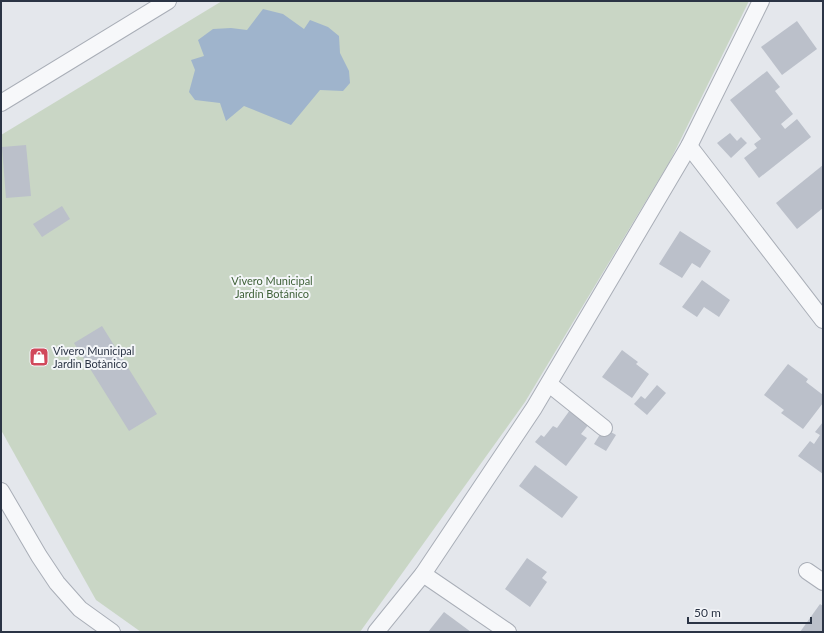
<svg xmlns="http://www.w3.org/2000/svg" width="824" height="633" viewBox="0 0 824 633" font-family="Lato,sans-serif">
<rect width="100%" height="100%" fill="#e4e7ec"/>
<polygon fill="#c9d6c5" points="222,1 749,1 670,161 525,402 360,632 141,632 96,600 1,430 1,135"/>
<polygon fill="#9fb4cc" points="263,9 283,14 304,29 310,20 328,27 339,36 340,53 349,71 350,83 343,91 320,90 291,125 244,106 226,121 220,103 195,100 189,92 195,70 191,60 204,56 198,40 213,29 231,28 247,30"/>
<g fill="#bbc0ca">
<polygon points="797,21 817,49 782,75 761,47"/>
<polygon points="767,71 780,87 775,91 793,114 781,124 785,129 797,119 811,137 759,178 744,158 757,148 754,144 761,139 730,100"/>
<polygon points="730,133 737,141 741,137 747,143 731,158 717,143"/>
<polygon points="26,145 31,196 6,198 2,147"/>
<polygon points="823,165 823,208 797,229 776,203"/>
<polygon points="62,206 70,219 42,237 33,224"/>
<polygon points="680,231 711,251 700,268 692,263 682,278 659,264"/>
<polygon points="702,280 730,300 719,317 704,307 697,317 682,307"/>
<polygon points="102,326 157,414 129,431 74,343"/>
<polygon points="622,350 638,362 636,364 649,374 632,398 602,377"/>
<polygon points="788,364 808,379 806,382 823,395 823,403 803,429 781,413 784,410 764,395"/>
<polygon points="657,385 666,393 647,415 634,404 641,396 645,399"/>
<polygon points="570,410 589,424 581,434 587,438 566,466 535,442 541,435 544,437 553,426 557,428"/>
<polygon points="823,422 823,474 798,456 810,441 814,444 820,435 815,432"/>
<polygon points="604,428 616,435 606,451 594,444"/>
<polygon points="535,465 578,497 562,518 519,486"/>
<polygon points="527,558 547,572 542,578 547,582 530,607 505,589"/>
<polygon points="820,604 823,606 823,632 800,632"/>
<polygon points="444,612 471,632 428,632"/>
</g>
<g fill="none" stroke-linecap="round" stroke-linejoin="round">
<defs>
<g id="minor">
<polyline points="1,103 168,1"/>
<polyline points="689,146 823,320"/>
<polyline points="549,384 604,428"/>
<polyline points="1,491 39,556 57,583 80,609 112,632"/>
<polyline points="807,571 823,582"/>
<polyline points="423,574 508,632"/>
<polyline points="376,632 423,574 534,408 689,146 761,1"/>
</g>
</defs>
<use href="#minor" stroke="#a9aeb7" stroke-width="18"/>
<use href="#minor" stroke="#f7f8fa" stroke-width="16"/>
</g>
<defs>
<symbol id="shop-square" viewBox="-11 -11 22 22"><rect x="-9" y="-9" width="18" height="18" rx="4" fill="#d1495b" stroke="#f4f6f9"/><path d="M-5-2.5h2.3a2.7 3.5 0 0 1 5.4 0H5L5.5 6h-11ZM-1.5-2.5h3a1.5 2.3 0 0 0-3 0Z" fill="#fff"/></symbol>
</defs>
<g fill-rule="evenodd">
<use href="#shop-square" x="28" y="346" width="22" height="22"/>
</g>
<g text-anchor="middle" stroke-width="4" stroke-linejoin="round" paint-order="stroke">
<g font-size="11" fill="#3f6138" stroke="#f4f6f9">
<text x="272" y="285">Vivero Municipal<tspan x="272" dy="13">Jardín Botánico</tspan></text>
</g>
<g font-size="11" fill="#2b3445" stroke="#f4f6f9" text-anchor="start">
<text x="53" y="355">Vivero Municipal<tspan x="53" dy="13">Jardin Botànico</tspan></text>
</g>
</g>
<rect width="824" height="633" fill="none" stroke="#2b3445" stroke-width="4"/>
<path d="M688 617v6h123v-6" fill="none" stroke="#2b3445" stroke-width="2"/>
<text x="694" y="617" font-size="12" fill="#2b3445" stroke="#f4f6f9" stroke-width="3" paint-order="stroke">50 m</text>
</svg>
